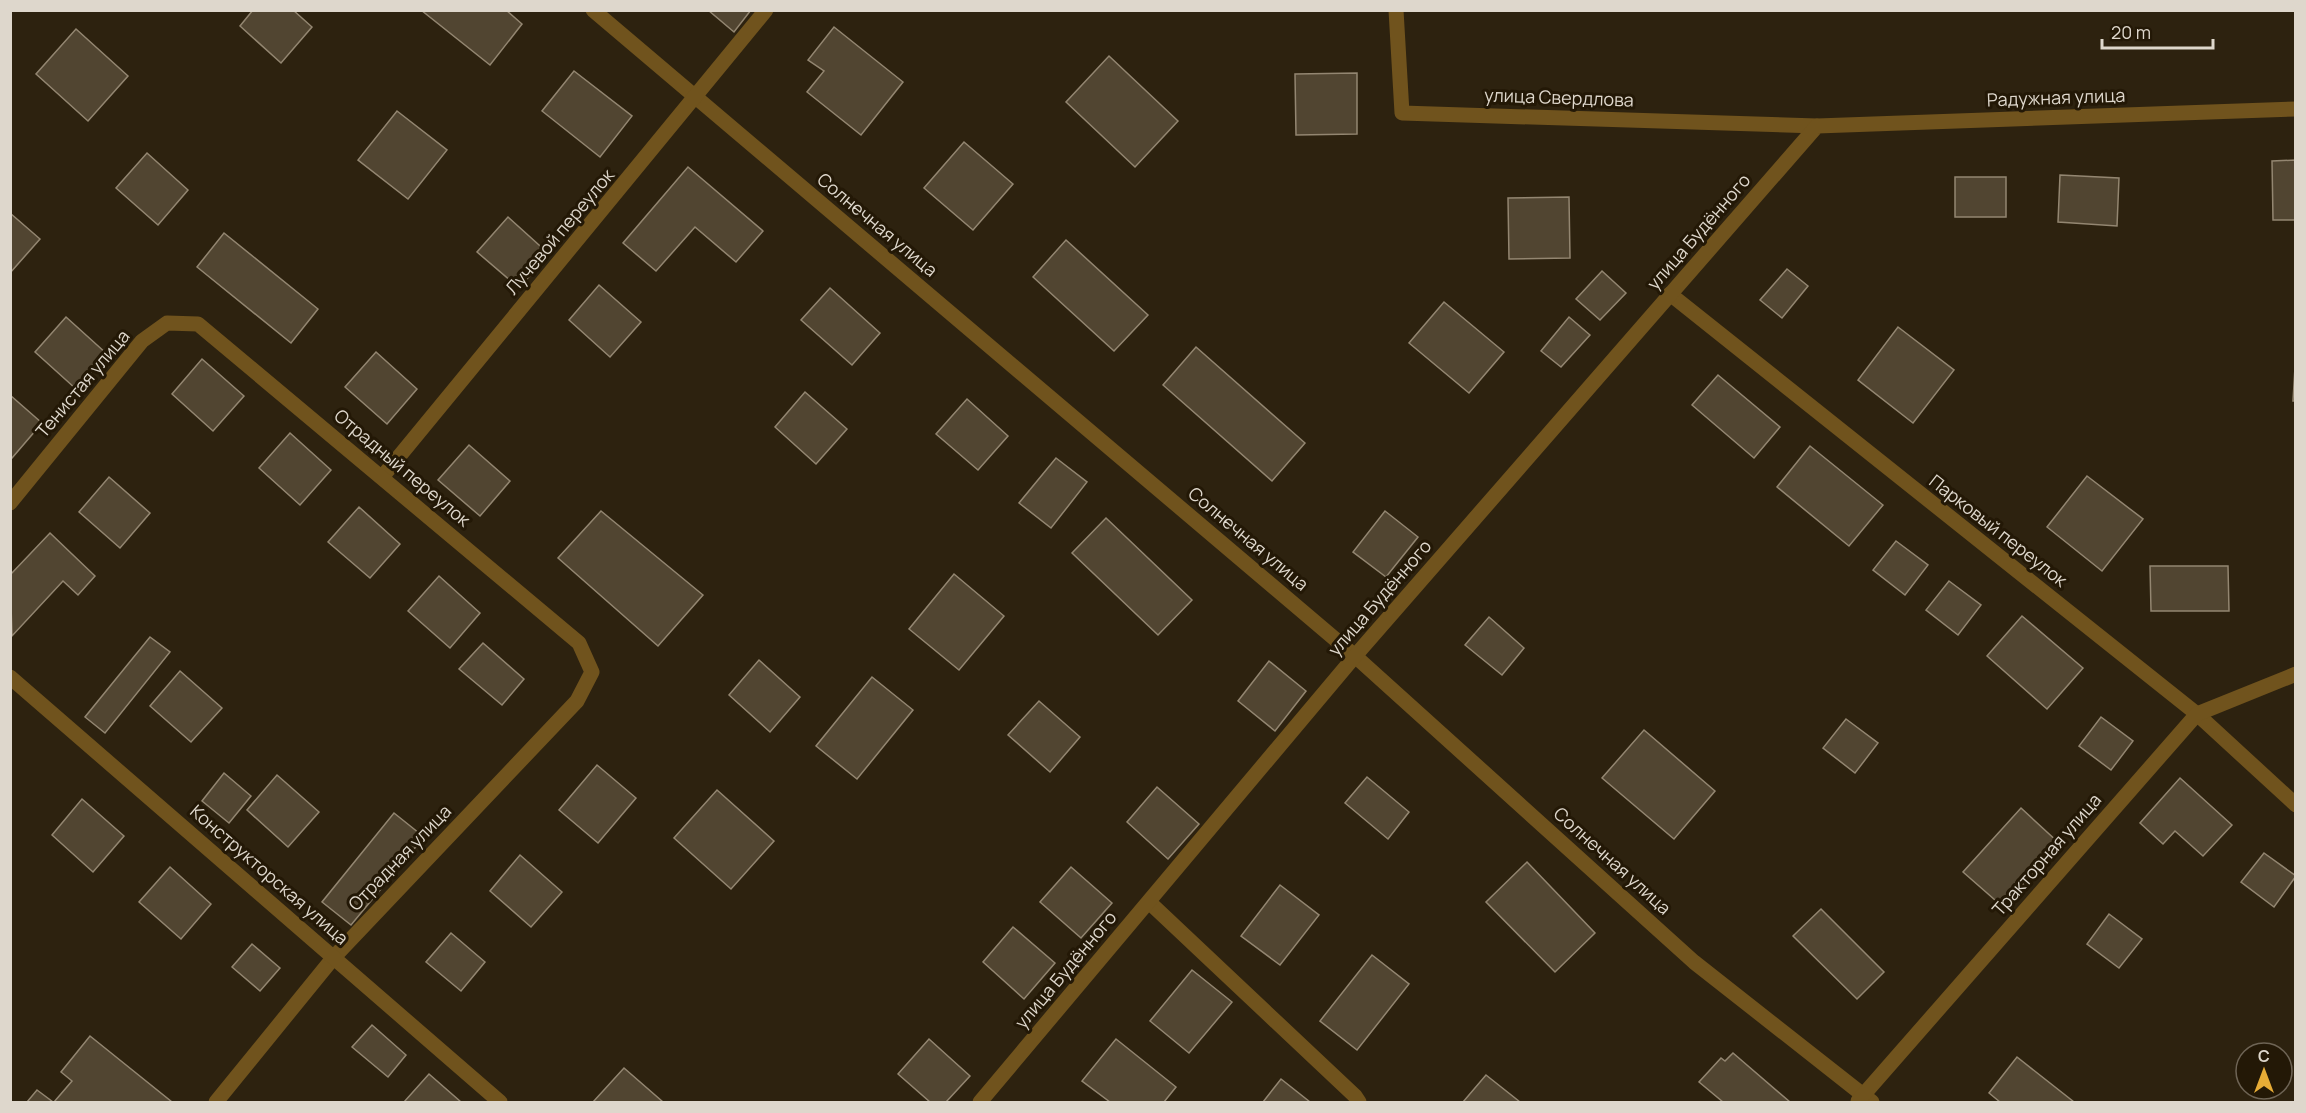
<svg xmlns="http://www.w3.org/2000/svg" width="2306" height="1113" viewBox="0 0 2306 1113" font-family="Manrope,sans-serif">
<rect width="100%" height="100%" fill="#2d220f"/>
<g fill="#514531" stroke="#938671" stroke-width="1.5">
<polygon points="253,10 293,10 312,27 281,63 240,26"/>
<polygon points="421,10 506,10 522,24 490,65"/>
<polygon points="708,10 751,10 734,32"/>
<polygon points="834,27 903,82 861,135 807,92 824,71 808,60"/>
<polygon points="76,29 128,76 88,121 36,74"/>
<polygon points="1109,56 1178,121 1135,167 1066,102"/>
<polygon points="574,71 632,116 600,157 542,111"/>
<polygon points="1357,73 1357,134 1296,135 1295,74"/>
<polygon points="397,111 447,150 408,199 358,160"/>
<polygon points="964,142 1013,184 973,230 924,188"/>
<polygon points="147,153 188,190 158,225 116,188"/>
<polygon points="2296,160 2296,220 2273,220 2272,161"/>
<polygon points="688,167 763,231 736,262 695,227 656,271 623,243"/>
<polygon points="2060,175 2119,178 2117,226 2058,222"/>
<rect x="1955" y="177" width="51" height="40"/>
<polygon points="1569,197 1570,258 1509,259 1508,198"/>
<polygon points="10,213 40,239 10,273"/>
<polygon points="508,217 549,254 519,288 477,252"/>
<polygon points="224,233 318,309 291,343 197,267"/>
<polygon points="1066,240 1148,315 1114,351 1033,277"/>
<polygon points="1787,269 1808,286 1782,318 1760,300"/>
<polygon points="1602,271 1626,293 1600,320 1576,299"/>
<polygon points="599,285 641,322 610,357 569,320"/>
<polygon points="830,288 880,333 852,365 801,320"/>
<polygon points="1444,302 1504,352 1469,393 1409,343"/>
<polygon points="66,317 107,354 76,389 35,352"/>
<polygon points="1569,317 1590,335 1561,367 1541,351"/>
<polygon points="1898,327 1954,370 1913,423 1858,380"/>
<polygon points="1196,347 1305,443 1272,481 1163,385"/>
<polygon points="2296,350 2296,401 2293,401"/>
<polygon points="376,352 417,389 387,424 345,387"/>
<polygon points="202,359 244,396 213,431 172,394"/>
<polygon points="1718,375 1780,427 1754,458 1692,405"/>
<polygon points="805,392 847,429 816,464 775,427"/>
<polygon points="10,395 42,423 12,458 10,457"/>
<polygon points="967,399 1008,436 978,470 936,434"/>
<polygon points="290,433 331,470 300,505 259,468"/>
<polygon points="469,445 510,481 480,516 438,480"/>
<polygon points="1810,446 1883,505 1849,546 1777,487"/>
<polygon points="1056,458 1087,482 1051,528 1019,503"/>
<polygon points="2087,476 2143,519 2102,571 2047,527"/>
<polygon points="109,477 150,513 120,548 79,512"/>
<polygon points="359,507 400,544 370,578 328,542"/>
<polygon points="601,511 703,595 658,646 558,558"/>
<polygon points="1385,511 1418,537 1386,577 1353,552"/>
<polygon points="1106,518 1192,600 1158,635 1072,553"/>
<polygon points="50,533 95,576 78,595 63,581 12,636 10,575"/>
<polygon points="1896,541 1928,565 1905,595 1873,570"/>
<polygon points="2150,566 2228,566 2229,611 2151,611"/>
<polygon points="954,574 1004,616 959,670 909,629"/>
<polygon points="439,576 480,613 450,648 408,611"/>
<polygon points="1949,581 1981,605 1958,635 1926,610"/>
<polygon points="2022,616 2083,668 2047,709 1987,656"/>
<polygon points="1489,617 1524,648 1502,675 1465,645"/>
<polygon points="150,637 170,652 105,733 85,717"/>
<polygon points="483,643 524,679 502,705 459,669"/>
<polygon points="759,660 800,697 770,732 729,695"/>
<polygon points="1269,661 1306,691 1275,731 1238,701"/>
<polygon points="180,671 222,708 191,742 150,706"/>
<polygon points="872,677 913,710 857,779 816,746"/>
<polygon points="1039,701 1080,737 1050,772 1008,735"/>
<polygon points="2101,717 2133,741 2111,770 2079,746"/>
<polygon points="1846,719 1878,743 1855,773 1823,748"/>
<polygon points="1644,730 1715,791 1674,839 1602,778"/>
<polygon points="597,765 636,798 598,843 559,810"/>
<polygon points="224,773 251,796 229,823 202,801"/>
<polygon points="277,775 319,812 288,847 247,810"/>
<polygon points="1367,777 1409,812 1388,839 1345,803"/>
<polygon points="2180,778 2232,825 2203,856 2175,831 2163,844 2140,823"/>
<polygon points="1157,787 1199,824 1168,859 1127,822"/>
<polygon points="717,790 774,841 731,889 674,838"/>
<polygon points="82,799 124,836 93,872 52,835"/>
<polygon points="2021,808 2060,844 2003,907 1963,872"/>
<polygon points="394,813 424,837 351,925 322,902"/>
<polygon points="2264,853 2296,876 2274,907 2241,882"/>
<polygon points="520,855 562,892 531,927 490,891"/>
<polygon points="1527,862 1595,933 1555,972 1486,902"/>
<polygon points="170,867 211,904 181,939 139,902"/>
<polygon points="1071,867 1112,903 1081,938 1040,902"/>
<polygon points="1280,885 1319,915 1280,965 1241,936"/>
<polygon points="1821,909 1884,972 1857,999 1793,936"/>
<polygon points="2109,914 2142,939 2119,968 2087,944"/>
<polygon points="1013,927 1055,963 1024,999 983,962"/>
<polygon points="451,933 485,962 461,991 426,962"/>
<polygon points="252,944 280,968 260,991 232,967"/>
<polygon points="1372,955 1409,984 1357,1050 1320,1021"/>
<polygon points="1192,970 1232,1002 1189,1053 1150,1021"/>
<polygon points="372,1025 406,1055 388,1077 352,1047"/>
<polygon points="90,1036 172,1102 54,1102 72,1081 61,1072"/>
<polygon points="929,1039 970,1076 946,1102 930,1102 898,1074"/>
<polygon points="1116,1039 1176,1087 1164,1102 1110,1102 1082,1081"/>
<polygon points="1733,1053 1790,1102 1723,1102 1699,1082 1721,1058 1725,1061"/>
<polygon points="2017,1057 2074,1102 2000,1102 1989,1093"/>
<polygon points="624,1068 663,1102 593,1102"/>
<polygon points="429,1074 461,1102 404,1102"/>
<polygon points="1486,1075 1520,1102 1463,1102"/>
<polygon points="1281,1079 1310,1102 1263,1102"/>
<polygon points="37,1090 53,1102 27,1102"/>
</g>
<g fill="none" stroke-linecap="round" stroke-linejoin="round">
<g stroke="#70531d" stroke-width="15">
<polyline points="593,10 1355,656 1694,962 1872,1102"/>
<polyline points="1396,10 1402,113 1817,126"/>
<polyline points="1670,294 2197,714 2296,805"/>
<polyline points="383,476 766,10"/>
<polyline points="10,503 142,341 167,323 198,324 579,643 592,672 577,701 334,957 216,1102"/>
<polyline points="10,677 500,1102"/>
<polyline points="1149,902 1355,1096 1359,1102"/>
<polyline points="1858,1101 2197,714 2296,674"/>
</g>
<polyline stroke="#70531d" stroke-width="15" points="980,1102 1355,656 1817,126 2296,109"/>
</g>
<g text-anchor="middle" stroke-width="6" stroke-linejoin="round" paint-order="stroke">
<g font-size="18" fill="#ded7cc" stroke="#231806">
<text transform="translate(1559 98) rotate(2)" y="6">улица Свердлова</text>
<text transform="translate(2056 98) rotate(-2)" y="6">Радужная улица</text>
<text transform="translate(877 225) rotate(40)" y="6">Солнечная улица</text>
<text transform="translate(560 232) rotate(-50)" y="6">Лучевой переулок</text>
<text transform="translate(1699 232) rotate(-49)" y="6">улица Будённого</text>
<text transform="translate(83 384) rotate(-50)" y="6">Тенистая улица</text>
<text transform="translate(402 468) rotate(40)" y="6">Отрадный переулок</text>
<text transform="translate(1998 531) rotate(38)" y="6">Парковый переулок</text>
<text transform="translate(1248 539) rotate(40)" y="6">Солнечная улица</text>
<text transform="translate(1380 598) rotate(-49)" y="6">улица Будённого</text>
<text transform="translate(2047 855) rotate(-49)" y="6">Тракторная улица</text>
<text transform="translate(400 858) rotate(-46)" y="6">Отрадная улица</text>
<text transform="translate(1612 861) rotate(42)" y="6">Солнечная улица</text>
<text transform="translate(269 875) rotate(41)" y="6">Конструкторская улица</text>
<text transform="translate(1066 970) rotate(-50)" y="6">улица Будённого</text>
</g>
</g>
<rect width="2306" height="1113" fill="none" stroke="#ded7cc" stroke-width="24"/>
<g transform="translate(2264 1071)"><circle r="28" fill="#231806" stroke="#6e6455" stroke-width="1.5"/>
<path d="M0-4.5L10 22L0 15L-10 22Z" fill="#e7ac36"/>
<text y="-9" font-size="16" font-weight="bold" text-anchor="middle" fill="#ded7cc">С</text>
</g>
<path d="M2102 39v9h111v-9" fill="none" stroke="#ded7cc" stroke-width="3"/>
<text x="2111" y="39" font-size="18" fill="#ded7cc" stroke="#231806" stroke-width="4.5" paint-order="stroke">20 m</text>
</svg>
